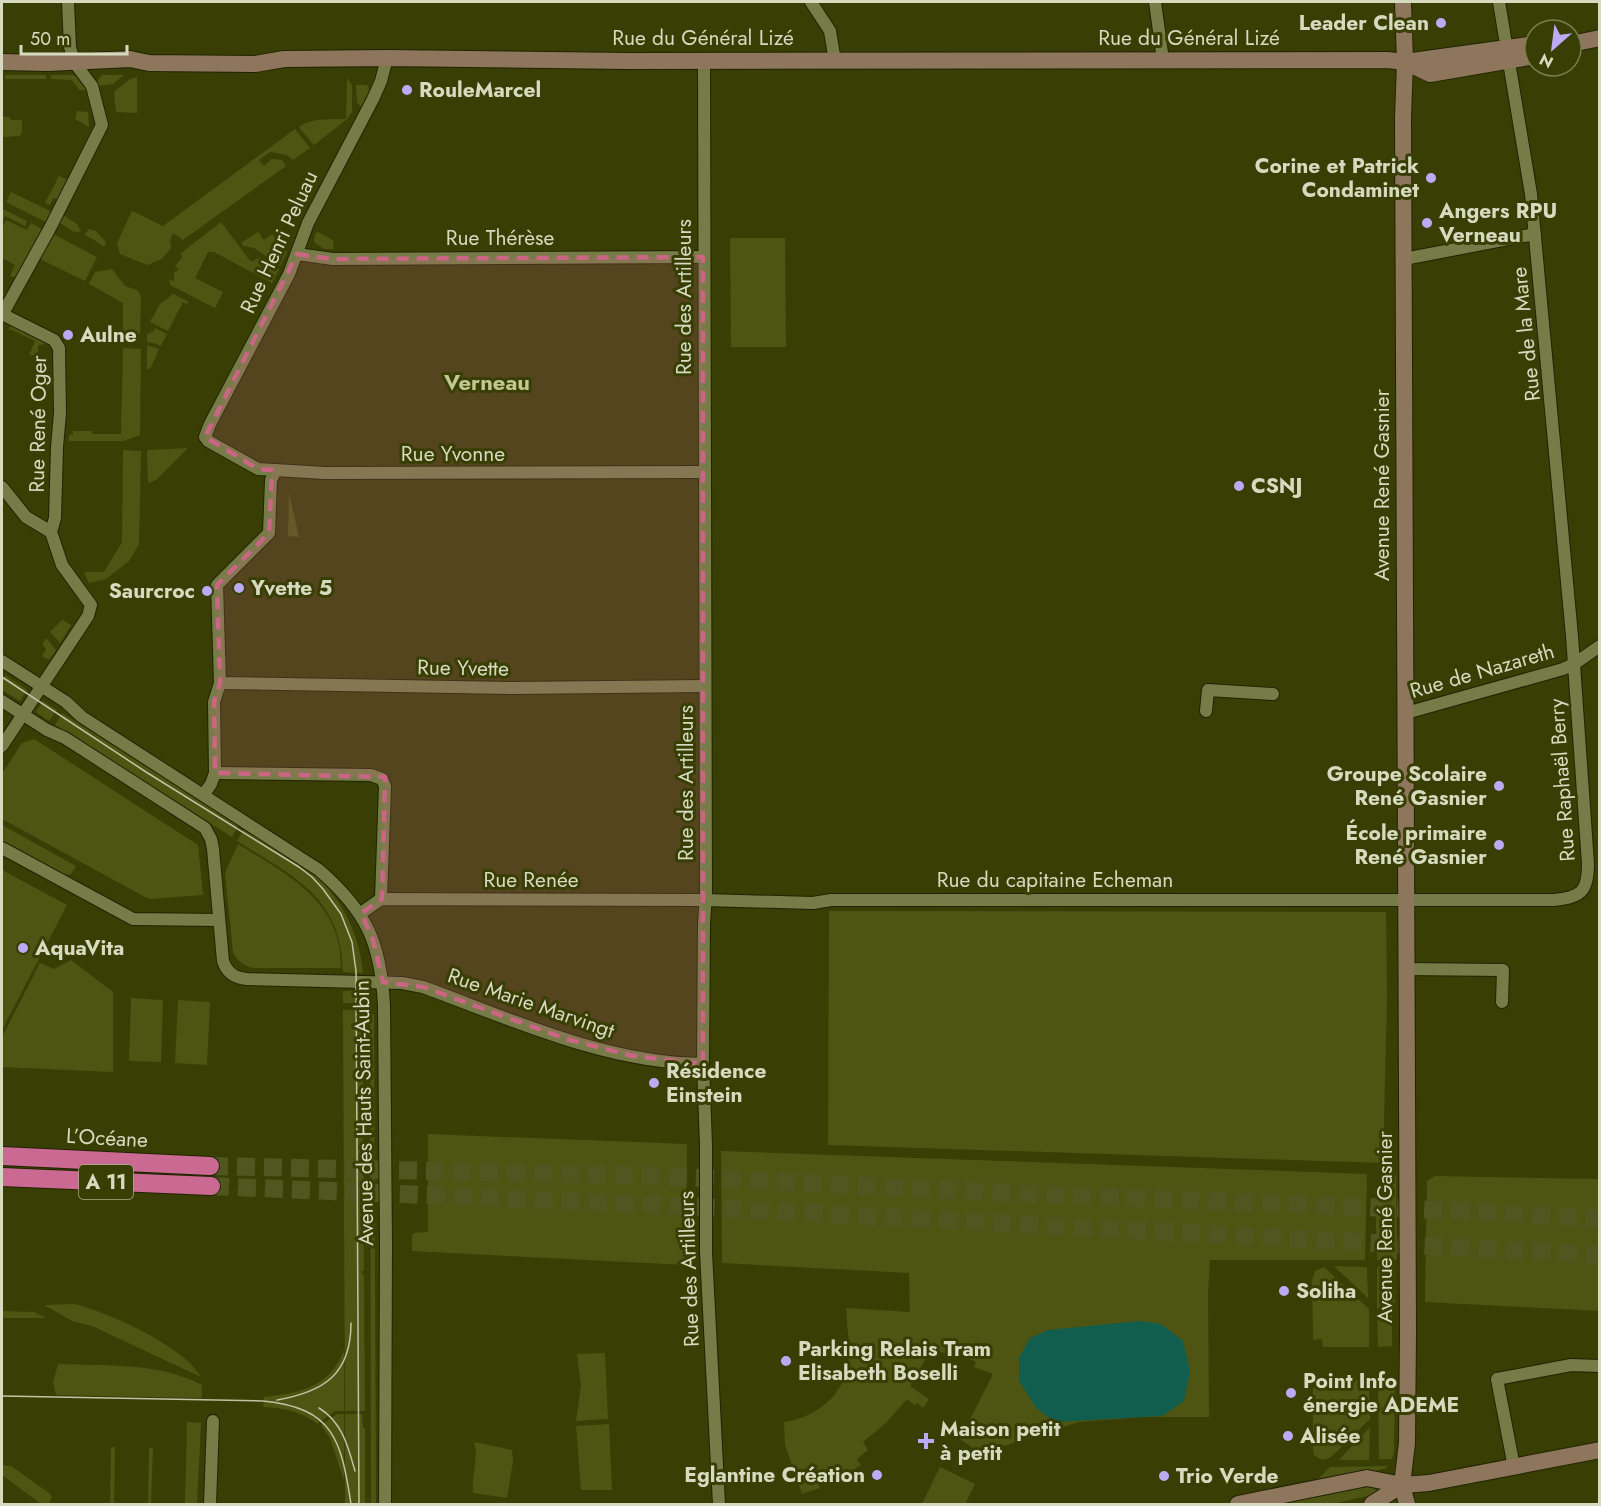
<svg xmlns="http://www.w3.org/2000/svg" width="1601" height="1506" viewBox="0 0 1601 1506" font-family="Jost,sans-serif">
<rect width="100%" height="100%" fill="#393e05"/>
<g fill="#4e5513">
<rect x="5" y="75" width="41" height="4"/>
<path d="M51,75C68,75 81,71 86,90H79L72,80L51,79Z"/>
<polygon points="102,75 124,75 113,84 97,86 98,80"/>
<polygon points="137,77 137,113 116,112 114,92 130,79"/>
<path d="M347,78L352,85V112L346,120L314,145L299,127C312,117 330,120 346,119Z"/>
<polygon points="356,85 367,85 371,93 364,105 360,106 357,102"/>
<polygon points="77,111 88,112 89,127 75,119"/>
<polygon points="2,117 10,117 10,120 22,120 22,132 20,136 3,137"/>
<polygon points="295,129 310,148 293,160 287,155 270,152 259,160 264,166 272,159 282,160 286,166 183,240 173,233 170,241 171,248 162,259 147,265 120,254 117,243 132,211 163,226"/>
<polygon points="59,176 68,180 58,200 53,198 50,205 45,203"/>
<polygon points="11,192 52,212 46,222 6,202"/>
<polygon points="3,209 27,221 25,226 5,216 2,222"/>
<path d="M63,215L77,224L81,231C71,235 68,226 59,223Z"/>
<polygon points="6,220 27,230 31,223 42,229 18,278 10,276 15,265 2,258 2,228"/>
<polygon points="221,222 251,262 261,257 279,269 272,283 214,252 208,252 195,278 223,292 215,308 170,285 169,279 174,281 174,272 179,270 175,266 182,258 181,253"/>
<polygon points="88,229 96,231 106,242 104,247 96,241 85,235"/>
<polygon points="258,232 264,240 272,234 287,252 280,266 254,248 244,246 241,243"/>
<polygon points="318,232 333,240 334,249 324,249 314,242 315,234"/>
<polygon points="53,234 97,257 85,281 40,259"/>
<polygon points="730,238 785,238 786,347 731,347"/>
<polygon points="112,269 125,286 137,290 141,296 140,334 123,333 123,303 89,284 95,272"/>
<polygon points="173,294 189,302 187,304 183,302 168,331 150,322 160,304"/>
<polygon points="11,326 47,344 38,345 38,355 29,355 35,341 12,330 8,330"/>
<polygon points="155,328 167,334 161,346 154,343 147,342 147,334 153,332"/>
<polygon points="147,345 159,349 150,369 147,369"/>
<polygon points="123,348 141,349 140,435 124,441 69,441 69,435 73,435 73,431 92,431 92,434 121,434"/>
<polygon points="188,448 156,480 148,483 147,450"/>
<polygon points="123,450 141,451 139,544 129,561 106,579 89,583 84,572 104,572 122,542"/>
<polygon points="289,493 299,537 288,536"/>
<polygon points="62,620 71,625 60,643 50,632"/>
<polygon points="46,638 56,650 49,660 42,656 46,649 42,644"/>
<polygon points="5,675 27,690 20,701 2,690 2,681"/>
<polygon points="43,701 57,710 49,721 36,712"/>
<polygon points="62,713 239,825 232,837 55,725"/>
<polygon points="34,739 198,845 203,895 150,899 145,897 2,819 2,774 22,743"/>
<polygon points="2,825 76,866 71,874 64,875 2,841"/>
<path d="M244,829C266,843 290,856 311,872C341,895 360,936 363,973L343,972C342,897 293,876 237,841Z"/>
<path d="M238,844C288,875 342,901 341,968H253C244,966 237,961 233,952L225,873Z"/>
<polygon points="2,870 67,905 2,1030"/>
<polygon points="829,911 1386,912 1387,997 1383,1163 828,1145"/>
<polygon points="71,960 113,992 113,1072 2,1067 2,1037 40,963 54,969"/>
<rect x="343" y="991" width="20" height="12"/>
<polygon points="131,998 163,1000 161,1062 129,1061"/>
<polygon points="178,1000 210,1002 207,1065 175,1063"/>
<polygon points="363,1009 364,1271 362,1271 362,1274 364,1275 365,1411 345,1411 343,1010"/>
<polygon points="370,1014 374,1014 376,1504 371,1504"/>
<polygon points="428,1134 687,1144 686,1265 412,1251 412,1236 414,1233 428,1232"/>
<path d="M721,1151L1367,1174L1365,1260H1210L1208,1293L1209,1417H1140L1079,1422L1007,1445L987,1448H973L960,1439L993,1374L974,1367L976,1362L955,1353L953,1357L932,1348L910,1386L929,1399L923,1408L917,1403L915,1405L907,1399L886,1423L863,1442L868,1450L857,1459L861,1465L842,1477L838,1470L816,1480L820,1488L802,1494L785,1445L784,1422C819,1417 848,1392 849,1355C849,1339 847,1323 846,1308L910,1312L909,1273L722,1263Z"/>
<polygon points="1391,1175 1396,1175 1397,1260 1377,1260 1375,1192"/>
<polygon points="1435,1176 1599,1179 1599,1311 1425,1302 1427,1181"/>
<polygon points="1334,1266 1367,1267 1368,1298"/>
<polygon points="1324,1267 1369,1309 1369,1347 1323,1347 1322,1339 1313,1340 1312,1281 1315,1271"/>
<rect x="1377" y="1267" width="18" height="41"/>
<path d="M74,1304C108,1312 184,1346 201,1377L92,1326L72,1321L44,1305Z"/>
<polygon points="2,1311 34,1312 46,1318 2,1318"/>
<polygon points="1390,1313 1392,1316 1392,1346 1378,1347 1377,1314"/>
<path d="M344,1350V1411H335L317,1424C302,1411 282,1408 263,1407L264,1397C300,1393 330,1387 344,1350Z"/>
<polygon points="605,1353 608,1419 576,1421 581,1385 577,1354"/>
<path d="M58,1364C106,1366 158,1362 202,1385V1398L56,1395L53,1382Z"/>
<path d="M1323,1380H1369L1370,1419L1331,1457C1324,1461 1320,1460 1314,1455L1313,1451V1388L1324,1387Z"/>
<polygon points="1378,1380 1389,1380 1395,1386 1394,1452 1392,1459 1379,1459"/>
<polygon points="337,1414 344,1414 344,1481 330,1438 321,1425"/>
<polygon points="345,1414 362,1414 363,1428 365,1428 365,1504 345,1504"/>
<polygon points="187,1422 201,1423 197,1504 185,1504"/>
<polygon points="609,1424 612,1490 581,1490 576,1426"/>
<polygon points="1370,1427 1369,1460 1339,1460"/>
<path d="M474,1442L512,1450L513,1461L507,1498L473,1493C471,1475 479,1460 474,1442Z"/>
<polygon points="111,1447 115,1447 114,1504 110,1504"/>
<polygon points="149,1448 153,1448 151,1504 148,1504"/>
<polygon points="2,1465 11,1466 49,1493 52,1497 49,1504 41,1504 2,1475"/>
<polygon points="1387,1466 1387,1468 1335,1480 1289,1488 1291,1484 1317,1480 1330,1467"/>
<polygon points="940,1467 975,1484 965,1504 922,1504"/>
<polygon points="1368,1484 1375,1487 1376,1494 1332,1504 1267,1504"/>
</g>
<polygon fill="#125e4e" points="1140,1321 1161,1324 1183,1341 1190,1371 1184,1401 1162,1416 1055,1422 1036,1408 1019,1381 1019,1358 1030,1338 1048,1330"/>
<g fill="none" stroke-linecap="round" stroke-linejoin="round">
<g stroke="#515621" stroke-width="18" stroke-dasharray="18 9" stroke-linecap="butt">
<polyline points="210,1166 662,1176 1053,1195 1465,1211 1600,1219"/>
<polyline points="211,1186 662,1205 1600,1255"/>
</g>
<defs>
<g id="street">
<polyline points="811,2 830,31 835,61"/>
<polyline points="1155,2 1163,60"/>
<polyline points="387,58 381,81 373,99 308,223 289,274 210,424 205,437 208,441 258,469 325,473 705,472"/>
<polyline points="704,61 706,894 704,923 703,1064 706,1145 706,1252 719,1504"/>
<polyline points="297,254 333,259 703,257"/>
<polyline points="1404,259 1535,234"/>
<polyline points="2,314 54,340 59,348 60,413 57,447 55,518 51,532 62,565 91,605 88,616 2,746"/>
<polyline points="2,315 50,228 102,125 92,86 74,62 70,47 68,2"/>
<polyline points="2,487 26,517 51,532"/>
<path d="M2,661L66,702L82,717L319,870C366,911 381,942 384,1006L386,1245L385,1504"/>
<polyline points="220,683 513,688 705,686"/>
<path d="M2,701L47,730L65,738L205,828L211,839L213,849L223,961C227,973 235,978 247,979L402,983L423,987C513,1020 606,1063 703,1064"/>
<polyline points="1206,711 1208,690 1273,694"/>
<polyline points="1406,713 1563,669 1574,664 1600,646"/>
<polyline points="215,773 371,775 382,779 385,786 381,899"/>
<polyline points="204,794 211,784 215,773 214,702 220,683 217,585 269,533 271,480 276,470"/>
<polyline points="2,848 133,919 219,920"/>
<path d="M361,913L381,899L705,900L813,903L831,900H1554C1581,897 1588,892 1588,864L1572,636L1531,194L1499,2"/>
<polyline points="1405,969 1503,970 1502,1002"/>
<polyline points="1514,1467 1497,1379 1571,1365 1600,1366"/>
<polyline points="210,1504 213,1421"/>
</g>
<g id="secondary">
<polyline points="1403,2 1405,62 1403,118 1408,1332 1407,1443 1402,1485 1407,1504"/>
<polyline points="1571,44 1600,38"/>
<polyline points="2,62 48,63 130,59 149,63 255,64 284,59 387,58 629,61 1387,60 1405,62 1535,44"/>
<polyline points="1405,62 1430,74 1535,56"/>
<polyline points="1238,1504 1367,1478 1402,1485 1429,1483 1600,1450"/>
<polyline points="1372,1504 1402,1485"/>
</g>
<g id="highway">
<polyline points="2,1156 210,1166"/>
<polyline points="2,1177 211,1186"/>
</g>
</defs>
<use href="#street" stroke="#212400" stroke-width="14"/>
<use href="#secondary" stroke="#212400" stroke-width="18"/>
<use href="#highway" stroke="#212400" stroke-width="20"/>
<use href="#street" stroke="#757c47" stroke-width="12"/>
<use href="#secondary" stroke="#8e765d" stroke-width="16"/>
<use href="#highway" stroke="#ca6991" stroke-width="18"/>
<g stroke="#bfc4a4" stroke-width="1.5">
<polyline points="2,677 146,772 299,867 312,877 323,889 341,914 352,942 356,971 359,1504"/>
<path d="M2,1396L263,1401C334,1408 341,1440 351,1504"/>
<path d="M277,1400C323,1392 351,1375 351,1323"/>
<path d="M319,1408C342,1422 348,1446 355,1471"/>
</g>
</g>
<path fill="#ca6683" fill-opacity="0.2" stroke="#ca6683" stroke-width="4.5" stroke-dasharray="12 8" stroke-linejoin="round" d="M297,254L333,259L703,257V1064L633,1056L566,1039L423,987L383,982L373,940L361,913L382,899L385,777L215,773L214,702L220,683L217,585L269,533L272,470L258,469L205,437Z"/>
<g fill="#bcaaf5" stroke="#393e05" stroke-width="2">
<circle cx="1441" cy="23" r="6"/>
<circle cx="407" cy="90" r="6"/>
<circle cx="1431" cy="178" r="6"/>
<circle cx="1427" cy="223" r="6"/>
<circle cx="68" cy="335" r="6"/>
<circle cx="1239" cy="486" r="6"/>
<circle cx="239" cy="588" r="6"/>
<circle cx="207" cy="591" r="6"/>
<circle cx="1499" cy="786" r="6"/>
<circle cx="1499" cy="845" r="6"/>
<circle cx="23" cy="948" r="6"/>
<circle cx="654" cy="1083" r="6"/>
<circle cx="1284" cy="1291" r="6"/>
<circle cx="786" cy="1361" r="6"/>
<circle cx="1291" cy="1393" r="6"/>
<circle cx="1288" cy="1436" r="6"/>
<path d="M923 1432h6v6h6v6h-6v6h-6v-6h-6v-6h6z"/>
<circle cx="877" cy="1475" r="6"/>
<circle cx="1164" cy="1476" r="6"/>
</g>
<g text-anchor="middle" stroke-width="6" stroke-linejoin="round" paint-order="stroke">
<rect fill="#393e05" stroke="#a7ac87" stroke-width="1.5" x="79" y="1165" width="54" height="34" rx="4.5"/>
<g font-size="20" font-weight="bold" fill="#d6dbbf">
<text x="106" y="1189">A 11</text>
</g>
<g font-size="21" font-weight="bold" fill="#d6dbbf" stroke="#393e05" text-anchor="start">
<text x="1429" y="30" text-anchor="end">Leader Clean</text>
<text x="419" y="97">RouleMarcel</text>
<text x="1419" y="173" text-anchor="end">Corine et Patrick<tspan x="1419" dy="24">Condaminet</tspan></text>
<text x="1439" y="218">Angers RPU<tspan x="1439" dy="24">Verneau</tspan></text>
<text x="80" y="342">Aulne</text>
<text x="1251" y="493">CSNJ</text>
<text x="251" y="595">Yvette 5</text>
<text x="195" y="598" text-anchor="end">Saurcroc</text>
<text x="1487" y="781" text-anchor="end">Groupe Scolaire<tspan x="1487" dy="24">René Gasnier</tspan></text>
<text x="1487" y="840" text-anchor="end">École primaire<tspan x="1487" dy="24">René Gasnier</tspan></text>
<text x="35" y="955">AquaVita</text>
<text x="666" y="1078">Résidence<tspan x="666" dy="24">Einstein</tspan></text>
<text x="1296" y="1298">Soliha</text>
<text x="798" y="1356">Parking Relais Tram<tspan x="798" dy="24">Elisabeth Boselli</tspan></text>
<text x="1303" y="1388">Point Info<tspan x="1303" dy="24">énergie ADEME</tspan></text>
<text x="940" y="1436">Maison petit<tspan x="940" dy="24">à petit</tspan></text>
<text x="1300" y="1443">Alisée</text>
<text x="865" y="1482" text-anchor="end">Eglantine Création</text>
<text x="1176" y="1483">Trio Verde</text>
</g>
<g font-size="21" fill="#d6dbbf" stroke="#393e05">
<text x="703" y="45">Rue du Général Lizé</text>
<text x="1189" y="45">Rue du Général Lizé</text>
<text x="500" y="245">Rue Thérèse</text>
<text transform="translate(279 242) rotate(-65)" y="7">Rue Henri Peluau</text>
<text transform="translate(684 297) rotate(-90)" y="7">Rue des Artilleurs</text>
<text transform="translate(1526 334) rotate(-96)" y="7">Rue de la Mare</text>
<text transform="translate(38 424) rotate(-89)" y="7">Rue René Oger</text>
<text x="453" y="461">Rue Yvonne</text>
<text transform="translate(1382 485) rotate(-90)" y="7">Avenue René Gasnier</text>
<text transform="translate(463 668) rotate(1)" y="7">Rue Yvette</text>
<text transform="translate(1482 671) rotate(-16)" y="7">Rue de Nazareth</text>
<text transform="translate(1562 780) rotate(-94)" y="7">Rue Raphaël Berry</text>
<text transform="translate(686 783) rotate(-90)" y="7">Rue des Artilleurs</text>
<text x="531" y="887">Rue Renée</text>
<text x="1055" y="887">Rue du capitaine Echeman</text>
<text transform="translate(531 1003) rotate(19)" y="7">Rue Marie Marvingt</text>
<text transform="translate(364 1113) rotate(-91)" y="7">Avenue des Hauts Saint-Aubin</text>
<text transform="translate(107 1138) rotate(3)" y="7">L’Océane</text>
<text transform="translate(1385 1227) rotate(-90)" y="7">Avenue René Gasnier</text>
<text transform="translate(689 1269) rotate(-92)" y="7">Rue des Artilleurs</text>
</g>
<g font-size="22" font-weight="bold" fill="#bfc890" stroke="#393e05">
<text x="487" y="390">Verneau</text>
</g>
</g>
<rect width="1601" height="1506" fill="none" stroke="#d6dbbf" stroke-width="6"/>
<g transform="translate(1553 48) rotate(208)"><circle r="28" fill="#393e05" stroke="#787d4f" stroke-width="1.5"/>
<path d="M0-4.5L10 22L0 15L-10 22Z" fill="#bcaaf5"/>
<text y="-9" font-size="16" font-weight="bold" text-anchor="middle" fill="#d6dbbf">N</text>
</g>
<path d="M21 45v9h106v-9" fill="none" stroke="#d6dbbf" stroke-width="3"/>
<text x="30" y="45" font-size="18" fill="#d6dbbf" stroke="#393e05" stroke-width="4.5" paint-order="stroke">50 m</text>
</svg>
